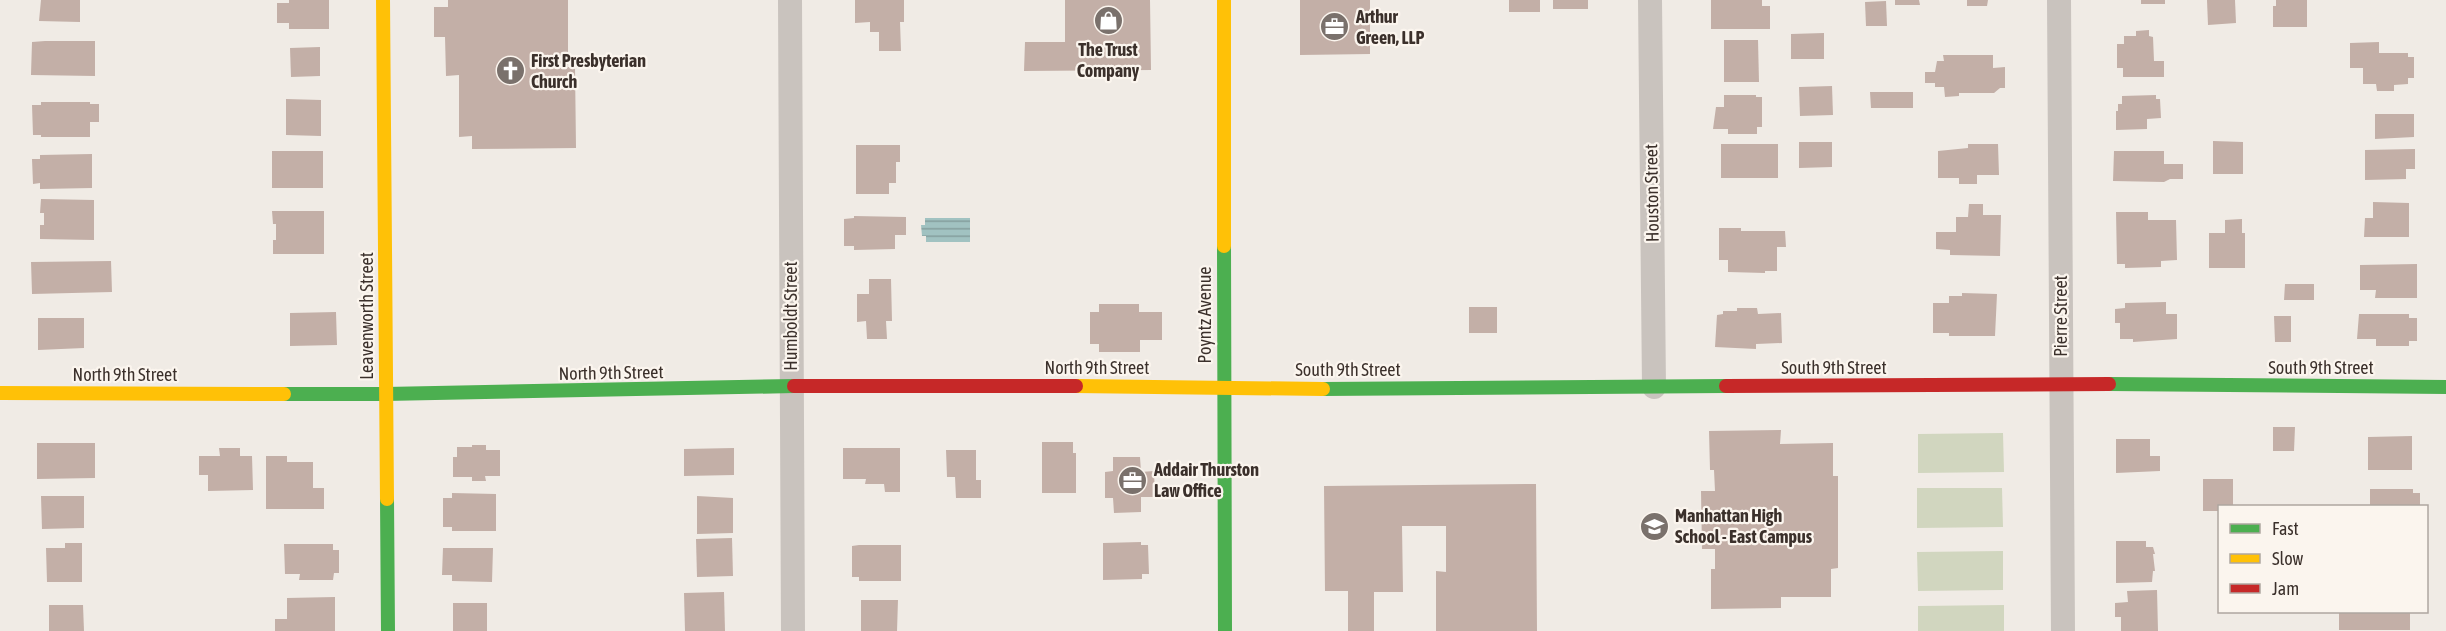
<svg xmlns="http://www.w3.org/2000/svg" width="2446" height="631" viewBox="0 0 2446 631" font-family="'Asap Condensed',sans-serif">
<defs>
<pattern id="water-rules" width="6" height="5" patternUnits="userSpaceOnUse" patternTransform="scale(1.5)"><rect width="6" height="5" fill="#a1c2c1"/><path d="M0 2.5h6" fill="none" stroke="#849e9d"/></pattern>
</defs>
<rect width="100%" height="100%" fill="#f0ebe5"/>
<g fill="#d1d6bf">
<polygon points="2003,433 2004,472 1918,473 1918,434"/>
<polygon points="1917,488 2002,488 2003,527 1917,528"/>
<polygon points="2003,551 2003,590 1918,591 1917,552"/>
<polygon points="2004,605 2004,631 1918,631 1918,606"/>
</g>
<polygon fill="url(#water-rules)" points="925,218 970,218 970,242 926,242 926,236 922,236 921,225 925,225"/>
<g fill="#c3afa7">
<polygon points="41,0 80,0 80,22 39,21"/>
<polygon points="289,0 329,0 329,29 289,29 289,23 277,23 277,3 289,3"/>
<polygon points="448,0 568,0 568,67 575,67 576,148 472,149 472,136 459,137 459,75 446,76 445,37 434,37 434,7 448,7"/>
<polygon points="855,0 904,0 904,22 900,22 901,51 879,51 879,32 870,32 870,22 855,23"/>
<polygon points="1065,0 1150,0 1151,70 1024,71 1025,42 1065,42"/>
<polygon points="1300,0 1370,0 1370,54 1300,55"/>
<rect x="1509" y="0" width="31" height="12"/>
<rect x="1553" y="0" width="35" height="9"/>
<polygon points="1711,0 1762,0 1762,6 1770,6 1770,29 1711,29"/>
<polygon points="1895,0 1919,0 1920,5 1895,5"/>
<polygon points="1967,0 1988,0 1987,6 1967,6"/>
<rect x="2141" y="0" width="24" height="4"/>
<polygon points="2207,0 2235,0 2236,23 2208,25"/>
<polygon points="2276,0 2307,0 2307,27 2273,27 2273,6 2276,6"/>
<polygon points="1886,1 1887,26 1866,26 1865,2"/>
<polygon points="2149,30 2149,36 2153,37 2154,61 2164,61 2164,77 2123,77 2123,68 2117,68 2117,44 2124,44 2124,36 2136,36 2136,31"/>
<polygon points="1824,33 1824,59 1791,59 1791,34"/>
<polygon points="1724,40 1758,40 1759,82 1724,82"/>
<polygon points="45,41 95,41 95,76 31,75 32,42"/>
<polygon points="2379,42 2379,53 2408,53 2408,57 2414,57 2414,78 2408,78 2408,84 2394,85 2394,91 2377,91 2376,84 2363,84 2363,68 2350,68 2350,43"/>
<polygon points="320,47 320,76 291,77 290,48"/>
<polygon points="1943,55 1993,55 1993,68 2005,67 2005,88 2000,88 1994,93 1959,93 1959,96 1945,97 1944,87 1935,87 1935,83 1925,83 1925,72 1935,72 1937,61 1944,61"/>
<polygon points="1832,86 1833,115 1800,116 1799,87"/>
<polygon points="1870,92 1913,92 1913,108 1871,108"/>
<polygon points="1724,95 1756,95 1756,97 1762,97 1762,127 1757,127 1757,134 1728,134 1728,129 1713,129 1716,107 1724,107"/>
<polygon points="2156,95 2156,99 2160,99 2161,118 2147,119 2147,129 2116,130 2116,111 2118,111 2118,104 2122,104 2122,96"/>
<polygon points="286,99 321,100 321,136 286,135"/>
<polygon points="41,102 90,102 90,104 99,104 99,122 90,122 90,137 41,137 41,135 33,135 32,105 41,105"/>
<polygon points="2375,114 2414,114 2414,137 2375,139"/>
<polygon points="2213,141 2243,142 2243,174 2213,174"/>
<polygon points="1799,142 1832,142 1832,167 1799,168"/>
<rect x="1721" y="144" width="57" height="34"/>
<polygon points="1968,144 1998,144 1999,175 1977,175 1977,184 1959,184 1959,178 1938,178 1938,151 1968,148"/>
<polygon points="856,145 900,145 900,162 896,162 896,183 889,183 889,194 856,194"/>
<polygon points="2415,149 2415,169 2406,169 2406,179 2365,180 2365,150"/>
<rect x="272" y="151" width="51" height="37"/>
<polygon points="2114,151 2164,151 2164,164 2183,164 2183,179 2170,179 2164,182 2113,181"/>
<polygon points="92,154 92,188 40,189 40,183 33,184 32,159 40,159 40,155"/>
<polygon points="41,199 94,200 94,240 40,239 40,225 44,225 44,213 40,213"/>
<polygon points="2373,202 2409,203 2409,237 2364,237 2365,218 2373,218"/>
<polygon points="1969,204 1983,204 1983,215 2001,215 2000,256 1950,255 1950,250 1936,249 1936,232 1956,232 1956,217 1968,217"/>
<polygon points="272,211 324,211 324,254 273,254 273,240 276,240 276,224 273,224"/>
<polygon points="2116,212 2148,212 2148,220 2176,220 2177,260 2161,261 2161,267 2125,268 2125,264 2117,264"/>
<polygon points="854,216 906,217 906,235 895,235 895,249 854,250 854,246 844,246 844,219 854,218"/>
<polygon points="2242,219 2242,233 2245,233 2245,268 2209,268 2209,233 2225,233 2225,220"/>
<polygon points="1719,228 1741,228 1741,231 1785,231 1786,247 1777,247 1777,271 1765,271 1765,273 1728,272 1728,260 1719,260"/>
<polygon points="111,261 112,292 32,294 31,262"/>
<polygon points="2417,264 2417,298 2375,298 2376,290 2360,290 2360,265"/>
<polygon points="869,279 891,279 892,321 886,321 887,339 867,339 866,321 857,322 857,294 869,294"/>
<polygon points="2285,284 2314,284 2314,300 2284,300"/>
<polygon points="1962,293 1997,294 1995,336 1949,336 1949,333 1933,333 1933,303 1949,303 1949,296 1962,296"/>
<polygon points="2166,302 2166,314 2177,314 2177,339 2133,342 2133,339 2120,339 2120,323 2115,323 2115,309 2125,308 2125,303"/>
<polygon points="1099,304 1139,304 1139,312 1162,312 1162,340 1140,340 1140,352 1099,352 1099,344 1090,344 1090,312 1099,312"/>
<rect x="1469" y="307" width="28" height="26"/>
<polygon points="1737,308 1757,308 1758,314 1781,313 1782,343 1756,344 1756,349 1715,347 1717,315 1723,314 1723,311 1737,311"/>
<polygon points="336,312 337,345 290,346 290,313"/>
<polygon points="2359,314 2409,314 2409,318 2417,318 2417,341 2409,341 2409,346 2376,346 2376,339 2357,339"/>
<polygon points="2274,316 2291,316 2291,342 2275,342"/>
<polygon points="38,318 84,318 84,348 38,350"/>
<polygon points="2273,427 2295,427 2294,451 2273,451"/>
<polygon points="1781,430 1780,444 1833,443 1833,476 1838,476 1838,568 1831,569 1831,597 1781,597 1781,608 1711,609 1711,569 1715,569 1715,549 1702,549 1701,491 1715,491 1714,470 1710,470 1709,431"/>
<polygon points="2412,436 2412,470 2368,470 2368,437"/>
<polygon points="2116,439 2150,439 2150,456 2160,456 2160,471 2116,473"/>
<polygon points="1042,442 1073,442 1073,453 1076,453 1076,493 1042,493"/>
<polygon points="37,443 95,443 95,478 37,479"/>
<polygon points="472,445 486,445 486,450 500,450 500,476 485,476 486,481 472,481 472,477 453,477 453,457 457,457 457,447 472,447"/>
<polygon points="219,448 240,448 240,456 252,456 253,490 208,491 208,475 199,475 199,456 220,456"/>
<polygon points="734,448 734,475 684,476 684,449"/>
<polygon points="843,448 900,448 900,492 885,492 884,484 865,484 866,479 843,479"/>
<polygon points="946,450 976,450 976,480 981,480 981,498 956,498 955,477 947,477"/>
<polygon points="266,456 287,456 287,462 313,462 313,488 324,488 324,509 266,509"/>
<polygon points="1113,457 1140,457 1141,472 1154,471 1155,497 1141,497 1141,512 1114,513 1113,498 1105,498 1105,472 1113,471"/>
<polygon points="2203,479 2233,479 2233,506 2220,506 2220,511 2203,511"/>
<polygon points="1536,484 1537,631 1436,631 1436,571 1446,572 1446,526 1402,526 1403,592 1374,592 1374,631 1348,631 1348,591 1325,591 1324,486"/>
<polygon points="2370,489 2413,489 2413,493 2420,493 2420,506 2370,506"/>
<polygon points="452,493 496,494 496,531 452,531 452,527 443,527 443,498 452,498"/>
<polygon points="41,496 84,496 84,528 42,529"/>
<polygon points="697,496 733,498 733,533 697,534"/>
<polygon points="732,538 733,576 697,577 696,539"/>
<polygon points="2116,541 2146,541 2146,547 2153,547 2155,554 2153,554 2155,571 2153,571 2152,582 2116,583"/>
<polygon points="1141,542 1141,545 1148,545 1149,574 1142,574 1142,579 1103,580 1103,543"/>
<polygon points="65,543 82,543 82,582 47,582 46,548 65,548"/>
<polygon points="284,544 333,544 333,550 339,550 339,573 334,573 333,580 299,580 300,574 285,574"/>
<polygon points="859,545 901,545 901,581 859,581 859,577 852,577 852,546"/>
<polygon points="443,548 493,548 492,582 452,581 452,575 442,575"/>
<polygon points="2157,590 2158,631 2121,631 2121,617 2115,617 2115,603 2128,602 2127,591"/>
<polygon points="724,592 725,631 685,631 684,593"/>
<polygon points="335,597 335,631 275,631 275,619 287,619 287,598"/>
<polygon points="861,600 898,600 897,631 861,631"/>
<rect x="453" y="603" width="34" height="28"/>
<polygon points="49,605 83,605 84,631 49,631"/>
<rect x="2339" y="612" width="71" height="18"/>
</g>
<g fill="none" stroke-linecap="round" stroke-linejoin="round">
<g stroke="#c9c3be" stroke-width="24">
<polyline points="790,0 793,631"/>
<polyline points="1650,0 1654,387"/>
<polyline points="2059,0 2063,631"/>
</g>
<g stroke="#4caf50" stroke-width="14">
<polyline points="1224,246 1225,631"/>
<polyline points="2109,384 2446,387"/>
<polyline points="1323,389 1726,386"/>
<polyline points="284,394 385,394 794,386"/>
<polyline points="387,499 388,631"/>
</g>
<g stroke="#ffc107" stroke-width="14">
<polyline points="383,0 387,499"/>
<polyline points="1224,0 1224,246"/>
<polyline points="1076,386 1323,389"/>
<polyline points="0,393 284,394"/>
</g>
<g stroke="#c62828" stroke-width="14">
<polyline points="794,386 1076,386"/>
<polyline points="1726,386 2109,384"/>
</g>
</g>
<defs>
<symbol id="shop-disc" viewBox="-11 -11 22 22"><circle r="9.5" fill="#7a716c" stroke="#fbf5ee"/><path d="M-5-2.5h2.3a2.7 3.5 0 0 1 5.4 0H5L5.5 6h-11ZM-1.5-2.5h3a1.5 2.3 0 0 0-3 0Z" fill="#fff"/></symbol>
<symbol id="office-disc" viewBox="-11 -11 22 22"><circle r="9.5" fill="#7a716c" stroke="#fbf5ee"/><path d="M-6-3h4V-5.5h4V-3h4V5H-6ZM-1-4.5V-3h2v-1.5ZM-6 0V1H6V0Z" fill="#fff"/></symbol>
<symbol id="church-disc" viewBox="-11 -11 22 22"><circle r="9.5" fill="#7a716c" stroke="#fbf5ee"/><path d="M-1.2-6h2.4v3.5h3.3v2.4h-3.3V6h-2.4V-.1h-3.3v-2.4h3.3Z" fill="#fff"/></symbol>
<symbol id="school-disc" viewBox="-11 -11 22 22"><circle r="9.5" fill="#7a716c" stroke="#fbf5ee"/><path d="M0-5L7-2L0 1L-7-2ZM-4 1L0 2.5L4 1V4Q0 6-4 4Z" fill="#fff"/></symbol>
</defs>
<g fill-rule="evenodd">
<use href="#shop-disc" x="1092" y="4" width="33" height="33"/>
<use href="#office-disc" x="1318" y="10" width="33" height="33"/>
<use href="#church-disc" x="494" y="54" width="33" height="33"/>
<use href="#office-disc" x="1116" y="464" width="33" height="33"/>
<use href="#school-disc" x="1638" y="510" width="33" height="33"/>
</g>
<g text-anchor="middle" stroke-width="4.5" stroke-linejoin="round" paint-order="stroke">
<g font-size="18" font-weight="bold" fill="#3b302b" stroke="#fbf5ee" text-anchor="start">
<text x="1356" y="23">Arthur<tspan x="1356" dy="21">Green, LLP</tspan></text>
<text x="1108" y="56" text-anchor="middle">The Trust<tspan x="1108" dy="21">Company</tspan></text>
<text x="531" y="67">First Presbyterian<tspan x="531" dy="21">Church</tspan></text>
<text x="1154" y="476">Addair Thurston<tspan x="1154" dy="21">Law Office</tspan></text>
<text x="1675" y="522">Manhattan High<tspan x="1675" dy="21">School - East Campus</tspan></text>
</g>
<g font-size="18" fill="#3b302b" stroke="#fbf5ee">
<text transform="translate(1652 193) rotate(-91)" y="6">Houston Street</text>
<text transform="translate(1205 315) rotate(-90)" y="6">Poyntz Avenue</text>
<text transform="translate(367 316) rotate(-90)" y="6">Leavenworth Street</text>
<text transform="translate(791 316) rotate(-90)" y="6">Humboldt Street</text>
<text transform="translate(2061 316) rotate(-90)" y="6">Pierre Street</text>
<text x="1097" y="374">North 9th Street</text>
<text x="1834" y="374">South 9th Street</text>
<text x="2321" y="374">South 9th Street</text>
<text x="1348" y="376">South 9th Street</text>
<text transform="translate(611 373) rotate(-1)" y="6">North 9th Street</text>
<text x="125" y="381">North 9th Street</text>
</g>
</g>
<rect x="2218" y="505" width="210" height="108" fill="#fbf5ee" stroke="#aea6a0" stroke-width="1.5"/>
<rect x="2230" y="524" width="30" height="9" fill="#4caf50" stroke="#aea6a0" stroke-width="1.5"/>
<text x="2272" y="535" font-size="18" fill="#3b302b">Fast</text>
<rect x="2230" y="554" width="30" height="9" fill="#ffc107" stroke="#aea6a0" stroke-width="1.5"/>
<text x="2272" y="565" font-size="18" fill="#3b302b">Slow</text>
<rect x="2230" y="584" width="30" height="9" fill="#c62828" stroke="#aea6a0" stroke-width="1.5"/>
<text x="2272" y="595" font-size="18" fill="#3b302b">Jam</text>
</svg>
